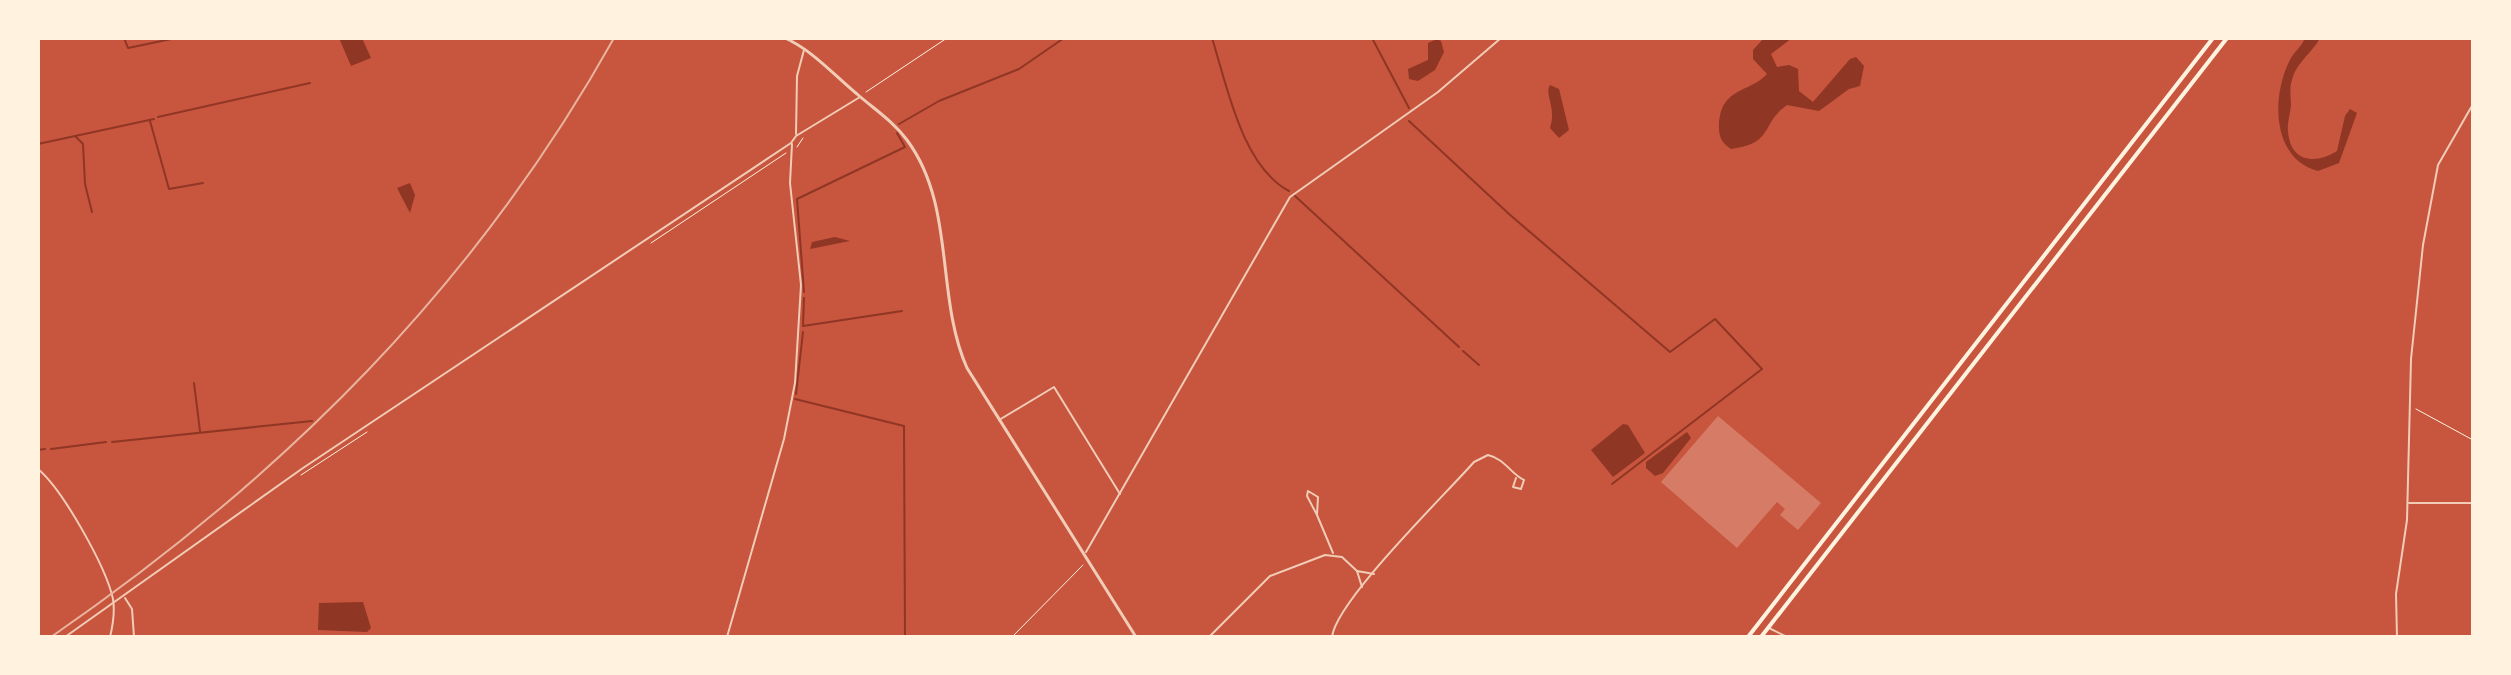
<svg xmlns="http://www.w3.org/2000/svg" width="2511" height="675" viewBox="0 0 2511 675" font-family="'DejaVu Sans',sans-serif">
<rect width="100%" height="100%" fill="#c8553d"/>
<g fill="#8f3625">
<polygon points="339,38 362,38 371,58 351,66"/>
<path d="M1764,38H1792L1771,54L1777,67L1789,65L1798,69L1799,91L1813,102L1850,59L1856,57L1864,66L1860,86L1849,89L1819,111L1787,105C1760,124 1775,143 1731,149C1723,144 1719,138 1719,128C1719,87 1748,94 1767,74L1753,59V50Z"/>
<path d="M2305,38H2320C2312,53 2296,63 2292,80C2289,88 2291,97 2291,106C2290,114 2287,123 2288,131C2290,162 2315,165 2337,151L2345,116L2350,109L2357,113L2339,163L2318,171C2271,159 2271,94 2291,58C2295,51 2302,46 2305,38Z"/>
<polygon points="1437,39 1441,41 1444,52 1435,70 1418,81 1409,79 1408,69 1428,60 1428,43"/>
<path d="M1550,85L1559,89L1569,130L1559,138L1550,128C1557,108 1544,94 1550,85Z"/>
<polygon points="410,183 415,195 410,213 397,188"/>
<polygon points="835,237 850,241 810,249 812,242"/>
<polygon points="1623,424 1628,425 1645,453 1613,477 1591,450"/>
<polygon points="1687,432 1691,438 1663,473 1655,476 1646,468 1646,462"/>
<polygon points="363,602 371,628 367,632 318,630 319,603"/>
</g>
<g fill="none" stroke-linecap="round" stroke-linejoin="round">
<g stroke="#8f3625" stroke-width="2">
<polyline points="124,38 128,48 176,38"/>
<path d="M1212,38C1227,86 1242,166 1289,191"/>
<polyline points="1372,38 1409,108"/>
<polyline points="158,117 310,83"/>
<polyline points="150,121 169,189 203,183"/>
<polyline points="1409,121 1509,214 1670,352 1715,319 1762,369 1612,484"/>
<polyline points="899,124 939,101 1019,69 1064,38"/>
<polyline points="75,136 83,144 85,184 92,212"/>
<polyline points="38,144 154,119"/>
<polyline points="1295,196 1459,347"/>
<polyline points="804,292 797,199 905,147 897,133"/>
<polyline points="804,298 803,326 902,311"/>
<polyline points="1463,351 1479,365"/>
<polyline points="194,383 200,431"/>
<polyline points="796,394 803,332"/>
<polyline points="795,399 904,426 905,637"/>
<polyline points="112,442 312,421"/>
<polyline points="51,449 106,442"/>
<polyline points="38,450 45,449"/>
</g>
</g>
<polygon fill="#d67c66" points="1718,416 1821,503 1798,530 1780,515 1785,509 1777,502 1737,548 1661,482"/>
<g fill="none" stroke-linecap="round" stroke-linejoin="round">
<g stroke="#fff3e0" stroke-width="1">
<polyline points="866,92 947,38"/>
<polyline points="797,147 803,138"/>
<polyline points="651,243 786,153"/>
<polyline points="2416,409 2473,440"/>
<polyline points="301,475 367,432"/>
<polyline points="1012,637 1083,565"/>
</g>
<g stroke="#f1ccb7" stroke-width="2">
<polyline points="796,134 797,76 804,50"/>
<polyline points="999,420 1054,387 1120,494"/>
<path d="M38,469C63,490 106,567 113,599C115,612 113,625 110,637"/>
<polyline points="2409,503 2473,503"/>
<polyline points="1317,515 1307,496 1308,491 1318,497 1317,515 1333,553"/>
<polyline points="1086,552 1290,197 1438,92 1501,38"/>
<polyline points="1362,587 1357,571 1374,574"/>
<polyline points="125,598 132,609 134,637"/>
<polyline points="1769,628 1787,637"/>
<polyline points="65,637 303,468 791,143 796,136 860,97"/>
<polyline points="727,637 784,439 795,383 801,285 790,183 792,144"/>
<polyline points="1209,637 1270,576 1325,555 1342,557 1357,571"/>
<path d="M1332,637C1336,601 1445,495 1474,462L1488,455C1505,459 1511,474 1524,480L1521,489L1513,487L1516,478"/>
<polyline points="2397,637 2396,594 2407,520 2411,359 2423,245 2438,165 2473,104"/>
</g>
<path stroke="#f1ccb7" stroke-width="3" d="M785,38C812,50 834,75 857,94C874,109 893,121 907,140C956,206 935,296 967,368L1136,637"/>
<g stroke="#fff3e0" stroke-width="4">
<polyline points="1748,637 2213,38"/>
<polyline points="1761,637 2227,38"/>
</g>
<path stroke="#e9b49f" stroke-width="2" d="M51,637C284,476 475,287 614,38"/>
</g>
<rect width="2511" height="675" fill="none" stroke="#fff3e0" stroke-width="80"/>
</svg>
